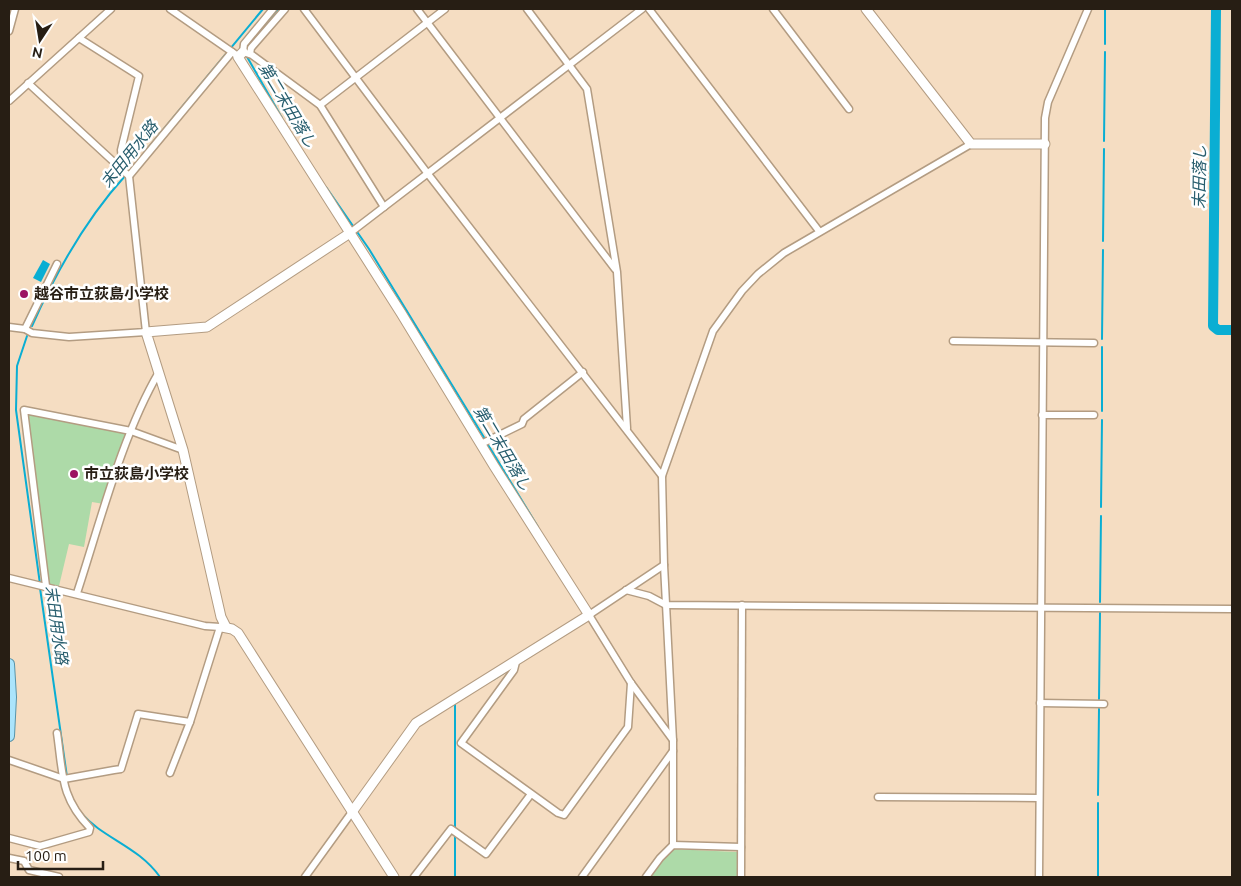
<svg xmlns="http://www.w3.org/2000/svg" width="1241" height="886" viewBox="0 0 1241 886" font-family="Ubuntu,'Noto Sans JP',sans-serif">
<rect width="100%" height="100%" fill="#f5ddc2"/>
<g fill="#addaa8">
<polygon points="27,414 128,432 104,504 92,502 84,547 69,544 59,586 48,584"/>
<polygon points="671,849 737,852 737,877 651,877"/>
</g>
<polygon fill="#0aaed3" points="43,260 50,264 41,282 33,278"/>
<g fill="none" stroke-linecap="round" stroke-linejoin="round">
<g stroke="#0aaed3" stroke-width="2">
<polyline points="258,32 278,9"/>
<polyline points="1105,44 1105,9"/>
<polyline points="246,55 282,118"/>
<polyline points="1104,141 1105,52"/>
<polyline points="144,153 263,9"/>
<polyline points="326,187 369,249 485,439"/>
<polyline points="1103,241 1104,149"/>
<path d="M32,326C56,272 85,220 125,176"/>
<polyline points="27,336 17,366 16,410 40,584"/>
<polyline points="1102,339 1103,250"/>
<polyline points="1102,411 1102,347"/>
<polyline points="487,443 538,527"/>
<polyline points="1101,507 1102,420"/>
<polyline points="40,588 67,777"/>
<polyline points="1100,602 1101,516"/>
<polyline points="493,680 510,669"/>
<polyline points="1099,699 1100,613"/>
<polyline points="455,702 455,830"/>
<polyline points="1098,795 1099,709"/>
<path d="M81,813C104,839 138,846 160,877"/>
<polyline points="455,877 455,835"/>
<polyline points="1098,877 1098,803"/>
</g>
<polyline stroke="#0aaed3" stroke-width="10" points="1216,9 1213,326 1218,330 1232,330"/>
<defs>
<g id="street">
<polyline points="170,9 235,54"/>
<polyline points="273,9 244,44 243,52 252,55 320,105 384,207"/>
<polyline points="304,9 428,174 662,476"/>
<polyline points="417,9 615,269"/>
<polyline points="527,9 587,89 617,272 627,428"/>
<polyline points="649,9 819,231"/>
<polyline points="773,9 849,109"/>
<polyline points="9,31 15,9"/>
<polyline points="79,38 139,76 121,150 123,170"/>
<polyline points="250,54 251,48 285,9"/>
<polyline points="9,101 111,9"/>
<polyline points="320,105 445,9"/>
<polyline points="129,176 232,52"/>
<polyline points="350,233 642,9"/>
<polyline points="9,327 25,329 32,333 69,337 146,332 129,176 28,83"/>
<polyline points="25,329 57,264"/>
<polyline points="953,341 1094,343"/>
<polyline points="1042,415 1094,415"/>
<polyline points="481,444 522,424 524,419 583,372"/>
<polyline points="664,565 589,615 631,683 673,740"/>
<polyline points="9,578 205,626 220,627 190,722 170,773"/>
<polyline points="46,586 24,410 131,431 183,450"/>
<polyline points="626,590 649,596 666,605 1232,609"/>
<path d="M77,593C100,523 122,435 159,372"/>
<polyline points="516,662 514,670 461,743 558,813 564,815 628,727 631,683"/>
<polyline points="1040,703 1104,704"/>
<polyline points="9,760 64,779 114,770 121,769 138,714 190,722"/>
<polyline points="878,797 1039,798"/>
<path d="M9,838L40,846L89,832L90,828C60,797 63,774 57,733"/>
<polyline points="673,845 673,741 664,565 662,476 713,331 742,291 758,274 784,253 971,144"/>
<polyline points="9,858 24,861 29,870 59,877"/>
<polyline points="305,877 352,812"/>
<polyline points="414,877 451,829 486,854 531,794"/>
<polyline points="582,877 673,751"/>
<polyline points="646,877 660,858 673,845 741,847"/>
<polyline points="741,877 742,605"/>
<polyline points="1039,877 1045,118 1048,102 1088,9"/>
</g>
<g id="secondary">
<polyline points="866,9 971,144 1045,144"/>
<polyline points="243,52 238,57 401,313 494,466 589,615 416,723 352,812"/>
<polyline points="222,627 232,629 238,633 394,877"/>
<polyline points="226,627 221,617 183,450 146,332 207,327 350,233"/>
</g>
<polyline id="primary" points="9,664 11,697 9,736"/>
</defs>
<use href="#street" stroke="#b39c82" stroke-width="9"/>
<use href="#secondary" stroke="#b39c82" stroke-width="11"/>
<use href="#primary" stroke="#5893a8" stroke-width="12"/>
<use href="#street" stroke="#fff" stroke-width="6"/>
<use href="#secondary" stroke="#fff" stroke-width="9"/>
<use href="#primary" stroke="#abe4fb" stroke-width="10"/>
</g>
<g fill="#9c1362" stroke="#fff" stroke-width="2">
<circle cx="24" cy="294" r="5"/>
<circle cx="74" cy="474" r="5"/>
</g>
<g text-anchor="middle" stroke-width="5" stroke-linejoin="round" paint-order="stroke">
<g font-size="15" font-weight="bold" fill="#271e14" stroke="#fff" text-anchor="start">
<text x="34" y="299">越谷市立荻島小学校</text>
<text x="84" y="479">市立荻島小学校</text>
</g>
<g font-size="16" font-style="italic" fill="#285e6e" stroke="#fff">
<text transform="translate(288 105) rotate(59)" y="6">第二末田落し</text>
<text transform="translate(129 154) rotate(-51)" y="6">末田用水路</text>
<text transform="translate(1199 177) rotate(-89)" y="6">末田落し</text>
<text transform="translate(503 448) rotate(59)" y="6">第二末田落し</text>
<text transform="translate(57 625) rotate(82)" y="6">末田用水路</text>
</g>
</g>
<rect width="1241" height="886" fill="none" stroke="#271e14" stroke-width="20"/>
<g transform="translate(40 40) rotate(192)" stroke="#ffffff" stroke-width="4" paint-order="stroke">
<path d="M0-4L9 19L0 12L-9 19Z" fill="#271e14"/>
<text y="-8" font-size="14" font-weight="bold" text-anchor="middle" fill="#271e14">N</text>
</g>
<path d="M18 861v8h85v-8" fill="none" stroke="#271e14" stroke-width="2.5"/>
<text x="25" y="861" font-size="15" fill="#271e14" stroke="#ffffff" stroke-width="4" paint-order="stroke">100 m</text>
</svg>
